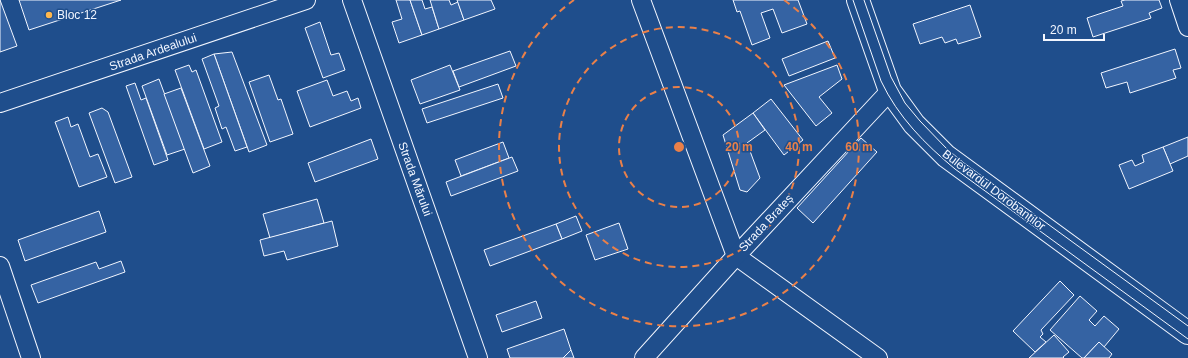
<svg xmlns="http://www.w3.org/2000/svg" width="1188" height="358" viewBox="0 0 1188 358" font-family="Helvetica,sans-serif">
<rect width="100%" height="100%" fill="#1f4e8c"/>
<g fill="#3563a3" stroke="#f2f6ff">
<polygon points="0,0 17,46 0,52"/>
<polygon points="19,0 121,0 29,30"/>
<polygon points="396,0 410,0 422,35 399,43 392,22 402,19"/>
<polygon points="410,0 422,0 425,9 432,7 439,29 422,35"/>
<polygon points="430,0 449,0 451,5 458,2 464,20 439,29"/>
<polygon points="457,0 491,0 495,9 464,20"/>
<polygon points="733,0 798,0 807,24 782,33 773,9 761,13 770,38 752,45 740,11 737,12"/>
<polygon points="1125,0 1159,0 1162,8 1149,13 1151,18 1093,37 1087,18 1123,6 1121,1"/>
<polygon points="970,5 981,37 958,44 956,39 945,43 942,37 920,44 913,24"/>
<polygon points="320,22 331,55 339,53 345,70 323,78 305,28"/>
<polygon points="828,41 835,58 789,76 782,59"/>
<polygon points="1175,49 1181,68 1173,70 1176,78 1130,93 1127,82 1106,88 1101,73"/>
<polygon points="510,51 516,66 459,87 453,71"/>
<polygon points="232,52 267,145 249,152 214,54"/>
<polygon points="214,54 247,147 235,151 226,127 222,129 215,108 219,106 202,59"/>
<polygon points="189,65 192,72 196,70 222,142 204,149 175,70"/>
<polygon points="450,65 460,90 420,104 411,80"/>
<polygon points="837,65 842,79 819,97 832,113 816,126 784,85"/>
<polygon points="269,75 278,100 281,99 293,134 270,142 249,82"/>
<polygon points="159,79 185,149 167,155 142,86"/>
<polygon points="327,80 333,96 347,91 351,101 358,98 361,108 310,127 297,91"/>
<polygon points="135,83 141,100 146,98 168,160 154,165 126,86"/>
<polygon points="498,84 503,98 427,123 422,109"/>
<polygon points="181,88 210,166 193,173 164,94"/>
<polygon points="771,99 803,140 784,155 753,113"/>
<polygon points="102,108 108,112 132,177 115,183 89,113"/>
<polygon points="753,113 765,130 747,143 760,178 747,192 740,190 723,135"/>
<polygon points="68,117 71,127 78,124 90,157 98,154 107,177 79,187 55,122"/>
<polygon points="1188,137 1188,156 1170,164 1163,147"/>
<polygon points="861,138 877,152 813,223 797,208"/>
<polygon points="371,139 378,159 315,182 308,163"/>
<polygon points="503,142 509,158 461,176 455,160"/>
<polygon points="1163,147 1173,171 1129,189 1119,165 1132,160 1135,166 1144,162 1142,155"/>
<polygon points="512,157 518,171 451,196 446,182"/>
<polygon points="317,199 324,223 270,238 263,214"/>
<polygon points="99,211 106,232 25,261 18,240"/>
<polygon points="576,216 582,231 562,239 556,224"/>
<polygon points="332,221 338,246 287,260 284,251 264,256 260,240"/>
<polygon points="619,223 628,249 595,260 586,235"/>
<polygon points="556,224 562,239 490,266 484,250"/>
<polygon points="121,261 125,272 38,303 31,285 96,262 99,269"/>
<polygon points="1060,281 1074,295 1041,330 1043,334 1040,337 1046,342 1035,352 1013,331"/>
<polygon points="1080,296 1097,311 1089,320 1095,326 1104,316 1119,329 1104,347 1099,342 1084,358 1082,358 1050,330"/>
<polygon points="536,301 542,318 502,332 496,315"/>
<polygon points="564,329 571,350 563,358 510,358 507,349"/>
<polygon points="1054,335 1069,352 1063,357 1064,358 1029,358"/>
<polygon points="1099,342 1112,354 1109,358 1084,358"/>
<polygon points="571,350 574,358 563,358"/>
</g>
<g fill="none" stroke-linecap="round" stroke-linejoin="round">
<defs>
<g id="minor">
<polyline points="352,0 478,358"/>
<polyline points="641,0 736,256 878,358"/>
<polyline points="1179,0 1188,27"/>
<polyline points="0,103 306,0"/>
<polyline points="0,266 31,358"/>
<polyline points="644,358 736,256 890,91"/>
</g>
<polyline id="primary" points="858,0 890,91 914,124 946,156 1188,333"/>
</defs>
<use href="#minor" stroke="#f2f6ff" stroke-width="20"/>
<use href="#primary" stroke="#f2f6ff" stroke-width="24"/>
<use href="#minor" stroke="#1f4e8c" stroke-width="18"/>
<use href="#primary" stroke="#1f4e8c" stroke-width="22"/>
<g stroke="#f2f6ff" stroke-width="1">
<path d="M853,0L881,81C898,117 925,144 955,169L1188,339"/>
<polyline points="864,0 891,77 905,103 920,121 947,149 964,163 1188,326"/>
</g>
</g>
<g fill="none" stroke="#ea8049" stroke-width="2" stroke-dasharray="7 5">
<circle cx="679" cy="147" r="60"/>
<circle cx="679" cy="147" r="120"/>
<path d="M784 0A180 180 0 1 1 574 0"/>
</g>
<circle fill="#ffb74d" stroke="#1f4e8c" stroke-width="1.5" cx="49" cy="15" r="4"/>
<g text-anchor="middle" stroke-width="3" stroke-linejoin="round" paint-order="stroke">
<g font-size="12" fill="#f2f6ff" stroke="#1f4e8c" text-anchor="start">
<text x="57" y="19">Bloc 12</text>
</g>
<g font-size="12" fill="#f2f6ff" stroke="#1f4e8c">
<text transform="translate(153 52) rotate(-19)" y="4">Strada Ardealului</text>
<text transform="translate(415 179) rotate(70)" y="4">Strada Mărului</text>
<text transform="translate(994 190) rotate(37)" y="4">Bulevardul Dorobanților</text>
<text transform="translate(766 223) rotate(-47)" y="4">Strada Brateș</text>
</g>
</g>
<circle cx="679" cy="147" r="6" fill="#ea8049" stroke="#1f4e8c" stroke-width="2"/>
<g font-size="12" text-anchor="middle" font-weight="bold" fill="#ea8049" stroke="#1f4e8c" stroke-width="3" stroke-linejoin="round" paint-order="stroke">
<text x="739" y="151">20 m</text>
<text x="799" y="151">40 m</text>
<text x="859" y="151">60 m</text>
</g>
<path d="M1044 34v6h60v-6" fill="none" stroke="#f2f6ff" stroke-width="2"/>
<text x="1050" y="34" font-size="12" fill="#f2f6ff" stroke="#1f4e8c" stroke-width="3" paint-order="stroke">20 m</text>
</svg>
